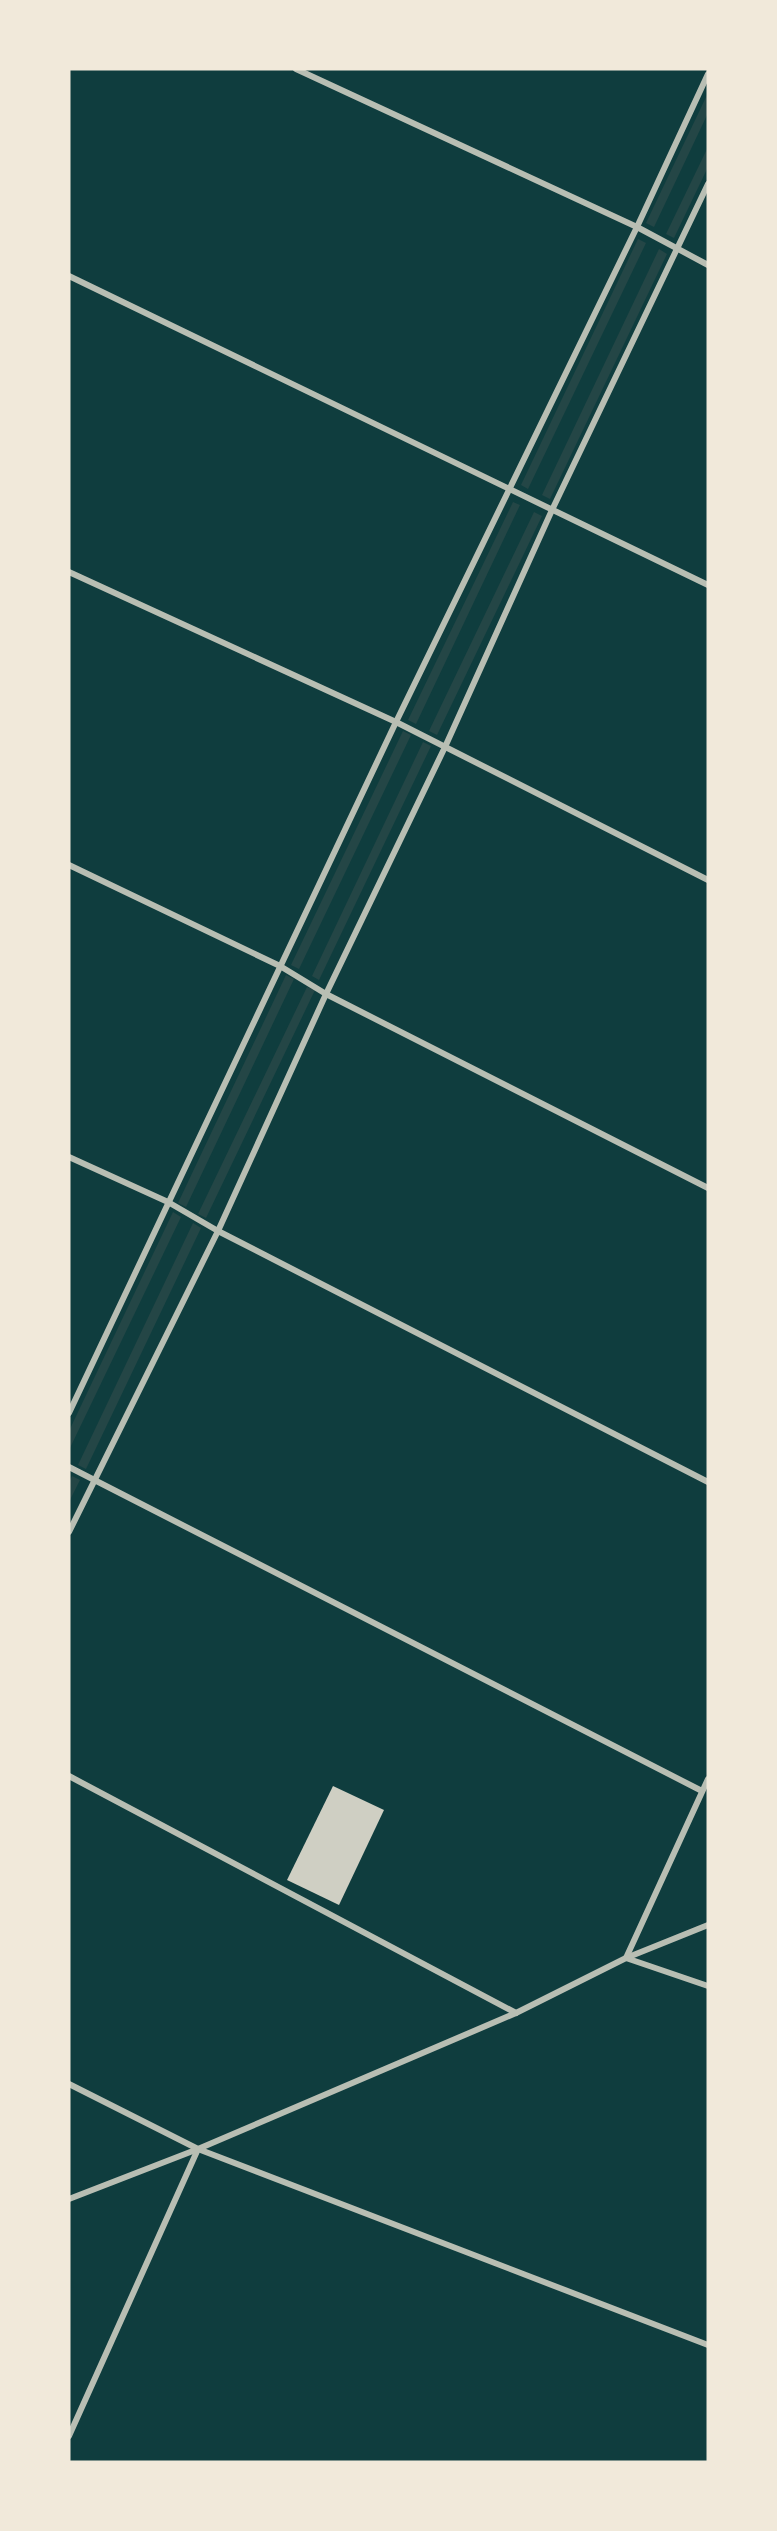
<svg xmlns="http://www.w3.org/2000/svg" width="777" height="2531" viewBox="0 0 777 2531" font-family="'Work Sans',sans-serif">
<rect width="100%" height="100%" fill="#0f3d3e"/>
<g fill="#244646">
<polygon points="708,93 708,113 654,227 646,223"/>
<polygon points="708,147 708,167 674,238 666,234"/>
<polygon points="638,239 646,243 528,489 521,485"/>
<polygon points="659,249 667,254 550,499 542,495"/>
<polygon points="513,502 520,505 416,724 408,720"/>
<polygon points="534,512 542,516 437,735 429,731"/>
<polygon points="403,731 411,735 299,969 291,965"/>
<polygon points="423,742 431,746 319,980 312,976"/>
<polygon points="286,975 294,979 186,1207 178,1203"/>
<polygon points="307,987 315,990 206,1218 198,1214"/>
<polygon points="173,1212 181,1217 69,1450 69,1431"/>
<polygon points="193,1223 201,1228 86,1469 78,1465"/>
<polygon points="72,1476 80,1480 69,1502 69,1482"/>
</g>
<polygon fill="#cfcfc3" points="333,1786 384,1810 339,1905 287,1880"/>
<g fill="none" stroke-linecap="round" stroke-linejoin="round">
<g stroke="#b8beb3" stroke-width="6">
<polyline points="296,69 637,227 708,265"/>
<polyline points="69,276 708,585"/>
<polyline points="69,572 396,722 708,880"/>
<polyline points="69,865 280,966 326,994 708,1188"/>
<polyline points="69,1157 168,1202 218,1231 708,1482"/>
<polyline points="69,1413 396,722 637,227 708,74"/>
<polyline points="69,1467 702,1791"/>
<polyline points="69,1532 218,1231 326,994 445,747 552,510 708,184"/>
<polyline points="69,1776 516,2013"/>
<polyline points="708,1779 626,1958 708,1986"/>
<polyline points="69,2084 198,2149 708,2345"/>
<polyline points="69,2199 198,2149 516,2013 626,1958 708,1925"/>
<polyline points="69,2436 198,2149"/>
</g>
</g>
<rect width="777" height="2531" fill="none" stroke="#f1e9da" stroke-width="141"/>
</svg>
